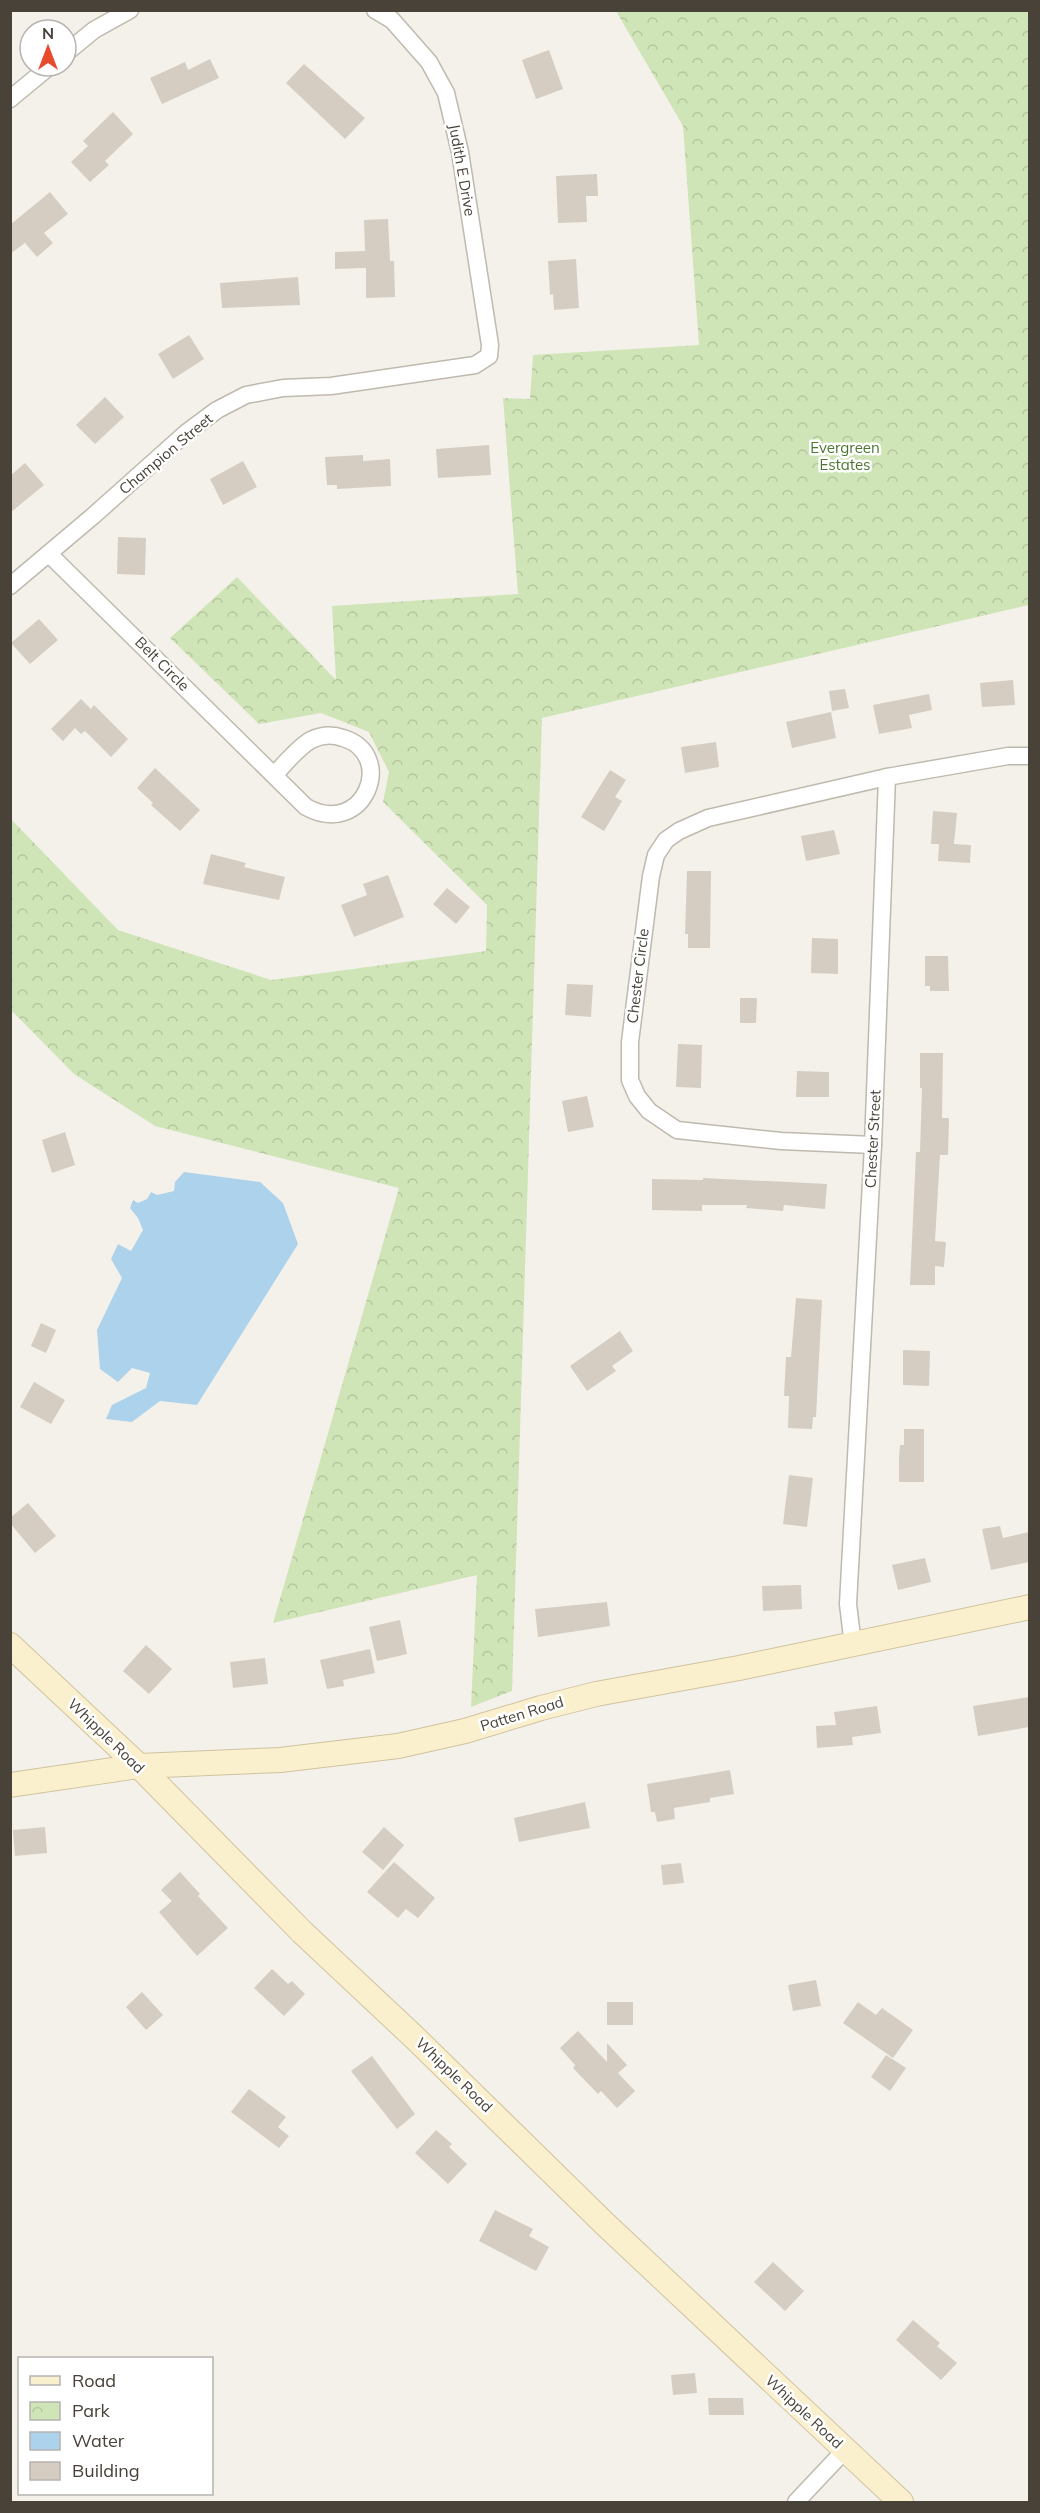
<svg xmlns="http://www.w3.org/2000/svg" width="1040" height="2513" viewBox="0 0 1040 2513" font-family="Mulish,sans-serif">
<defs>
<pattern id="park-crowns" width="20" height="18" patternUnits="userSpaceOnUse" patternTransform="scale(1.5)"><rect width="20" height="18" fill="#d0e5b7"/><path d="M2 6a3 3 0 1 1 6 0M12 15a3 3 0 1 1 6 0" fill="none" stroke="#b4c69e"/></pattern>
</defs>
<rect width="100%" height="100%" fill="#f4f1eb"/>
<polygon fill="url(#park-crowns)" points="616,11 1029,11 1029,605 542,718 512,1691 471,1707 477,1575 273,1623 399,1188 155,1126 74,1074 11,1010 11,819 118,930 271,980 486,951 487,905 383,802 389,772 369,732 321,713 259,724 170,638 237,577 336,680 332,606 518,594 503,398 530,399 533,355 699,345 683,126"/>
<polygon fill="#add2eb" points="184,1172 260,1182 283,1203 298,1244 197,1405 160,1401 132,1422 106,1419 112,1405 146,1388 150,1373 132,1368 118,1382 100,1369 97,1330 122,1278 111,1259 118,1244 131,1251 143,1230 138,1218 130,1208 133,1200 138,1203 147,1199 151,1192 157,1195 174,1191 175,1182"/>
<g fill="#d5cdc1">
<polygon points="549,50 563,89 536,99 522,60"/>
<polygon points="210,59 219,78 162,104 150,78 185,62 188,70"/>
<polygon points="304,64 365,118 345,139 286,83"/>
<polygon points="113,112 133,134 105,161 109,165 90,182 71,162 88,146 83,141"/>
<polygon points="597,174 598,196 586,196 587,222 558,223 556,176"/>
<polygon points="50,192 68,214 44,233 53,243 37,257 25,243 10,254 10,225"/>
<polygon points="388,219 390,261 394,261 395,297 366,298 366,268 335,269 335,252 365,251 364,220"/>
<polygon points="576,259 579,308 554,310 553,294 550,295 548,261"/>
<polygon points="298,277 300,305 222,308 220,283"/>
<polygon points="189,335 204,359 173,379 158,354"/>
<polygon points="105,397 124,417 95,444 76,425"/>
<polygon points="489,445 491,475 438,478 436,449"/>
<polygon points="363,455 363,461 390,459 391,486 337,489 337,485 327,485 325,457"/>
<polygon points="243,461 257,487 223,505 210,479"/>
<polygon points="25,463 44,485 10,513 10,476"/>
<polygon points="118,537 146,538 145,575 117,574"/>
<polygon points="39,619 58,640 30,664 11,643"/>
<polygon points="1013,680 1015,705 982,707 980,683"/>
<polygon points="845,689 849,708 832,711 829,691"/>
<polygon points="929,694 932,710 909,715 912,728 879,734 873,705"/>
<polygon points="81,699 91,709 94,705 128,739 111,757 85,731 81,734 75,728 63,741 51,729"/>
<polygon points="831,712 836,738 792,748 786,722"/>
<polygon points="716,742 719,767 685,773 681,747"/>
<polygon points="155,768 200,810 180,831 151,805 153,803 137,788"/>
<polygon points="610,770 626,780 615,797 622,801 604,831 581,817"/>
<polygon points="933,811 957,813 954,844 971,845 970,863 938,861 939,844 931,844"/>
<polygon points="834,830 840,854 806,861 801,836"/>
<polygon points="211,854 246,863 244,867 285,877 279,900 203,884"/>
<polygon points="687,871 711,871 710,948 688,948 688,934 685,934"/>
<polygon points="388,875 404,917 354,937 341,905 367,895 363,884"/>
<polygon points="447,888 470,907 456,924 433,904"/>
<polygon points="812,938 838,939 838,974 811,973"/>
<polygon points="925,956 948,956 949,991 930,991 930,986 925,986"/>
<polygon points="567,984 593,985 591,1017 565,1015"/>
<polygon points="740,998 757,998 756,1023 740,1023"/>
<polygon points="678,1044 702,1045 701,1088 676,1087"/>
<polygon points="920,1053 943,1053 942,1118 949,1118 948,1155 940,1155 935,1241 946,1242 944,1267 935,1266 935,1285 910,1285 916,1152 920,1152 922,1088 920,1088"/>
<polygon points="797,1071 829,1072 829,1097 796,1097"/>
<polygon points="587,1096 594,1127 568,1132 562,1101"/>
<polygon points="65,1132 75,1165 52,1173 42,1140"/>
<polygon points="703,1178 827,1184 825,1209 784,1205 783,1211 746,1208 747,1205 702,1205 702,1211 652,1210 652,1179 703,1180"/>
<polygon points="796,1298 822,1300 816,1417 813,1417 812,1429 788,1428 789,1396 784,1396 786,1357 791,1357"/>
<polygon points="41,1323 56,1330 46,1353 31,1346"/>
<polygon points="620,1331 633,1351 612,1366 616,1371 587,1391 570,1366"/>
<polygon points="903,1350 930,1351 929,1386 903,1385"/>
<polygon points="34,1382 65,1400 51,1424 20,1407"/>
<polygon points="904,1429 924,1429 924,1482 899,1482 899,1458 900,1445 904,1445"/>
<polygon points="789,1475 813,1478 807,1527 783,1524"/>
<polygon points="28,1503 56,1536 35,1553 10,1523 10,1518"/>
<polygon points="1000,1526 1003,1538 1029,1532 1029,1562 991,1570 982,1529"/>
<polygon points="925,1558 931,1582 898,1590 892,1565"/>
<polygon points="801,1585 802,1609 763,1611 762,1586"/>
<polygon points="607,1602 610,1626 538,1637 535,1609"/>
<polygon points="400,1620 407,1654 377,1661 369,1627"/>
<polygon points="146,1645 172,1669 149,1694 123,1671"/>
<polygon points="370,1649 375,1673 343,1680 344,1686 327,1689 320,1660"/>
<polygon points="265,1658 268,1684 233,1688 230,1662"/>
<polygon points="1029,1697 1029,1727 978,1736 973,1706"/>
<polygon points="877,1706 881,1733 852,1737 853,1745 817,1748 816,1726 836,1725 834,1712"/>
<polygon points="730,1770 734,1794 710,1798 710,1802 674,1808 675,1819 657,1822 655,1812 651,1812 647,1784"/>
<polygon points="585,1802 590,1828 519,1842 514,1818"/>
<polygon points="45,1827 47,1853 15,1856 13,1830"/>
<polygon points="384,1827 404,1845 383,1870 362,1852"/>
<polygon points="394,1862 435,1898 418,1918 406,1909 398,1918 367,1892"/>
<polygon points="681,1863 684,1883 663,1885 661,1865"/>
<polygon points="180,1872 200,1894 198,1896 228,1928 197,1956 159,1912 172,1901 161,1890"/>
<polygon points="272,1969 288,1984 292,1981 305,1994 284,2016 254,1988"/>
<polygon points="816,1980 821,2006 793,2011 788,1985"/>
<polygon points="142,1992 163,2015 146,2030 126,2007"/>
<rect x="607" y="2002" width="26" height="23"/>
<polygon points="858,2002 876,2015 882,2008 913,2030 893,2058 843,2023"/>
<polygon points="578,2031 607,2062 607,2043 627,2065 618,2073 635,2091 617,2108 601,2091 598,2094 573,2068 575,2065 560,2048"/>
<polygon points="886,2055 906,2068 890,2091 871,2077"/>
<polygon points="372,2056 415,2114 397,2129 351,2071"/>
<polygon points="249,2089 286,2117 278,2127 289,2136 279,2148 231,2112"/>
<polygon points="436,2130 452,2144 449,2147 467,2164 448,2184 415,2153"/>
<polygon points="495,2210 533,2229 529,2236 549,2247 536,2271 479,2241"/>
<polygon points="773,2262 804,2291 785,2311 754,2282"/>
<polygon points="913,2320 940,2343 937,2346 957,2363 941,2380 896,2340"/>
<polygon points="695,2373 697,2393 673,2395 671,2375"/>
<polygon points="708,2398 743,2398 744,2415 709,2415"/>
</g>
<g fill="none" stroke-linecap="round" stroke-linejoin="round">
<defs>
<g id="street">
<polyline points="66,53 94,30 130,10"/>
<polyline points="10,99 50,66"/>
<path d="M49,554L306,807C365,839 397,754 343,738C332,734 321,735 311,740C297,748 285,764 274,775"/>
<polyline points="10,586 93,516 186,433 217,410 246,395 283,388 331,386 475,365 489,356 490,345 460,152 446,93 429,62 392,20 375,10"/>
<polyline points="873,1145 781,1141 677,1130 649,1111 637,1096 630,1080 630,1042 651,876 656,855 666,840 679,831 708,818 887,777"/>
<polyline points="853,1645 848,1604 873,1145 887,777 1008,756 1030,756"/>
<polyline points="796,2502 845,2450"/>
</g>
<g id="secondary">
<polyline points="10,1645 139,1766 302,1932 414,2037 606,2225 901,2502"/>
<polyline points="10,1785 139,1766 280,1760 398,1746 465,1731 541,1708 596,1694 739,1668 1030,1607"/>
</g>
</defs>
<use href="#street" stroke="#bfb9ae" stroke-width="19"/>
<use href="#secondary" stroke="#d0c39e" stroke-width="26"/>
<use href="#street" stroke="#fff" stroke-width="16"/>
<use href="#secondary" stroke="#faf0ce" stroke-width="24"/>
</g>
<g text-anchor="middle" stroke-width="5" stroke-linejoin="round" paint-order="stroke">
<g font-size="15" fill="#484239" stroke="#fff">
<text transform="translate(462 170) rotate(80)" y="5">Judith E Drive</text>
<text transform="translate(166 454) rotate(-40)" y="5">Champion Street</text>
<text transform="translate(162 664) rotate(45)" y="5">Belt Circle</text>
<text transform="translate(638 976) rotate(-83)" y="5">Chester Circle</text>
<text transform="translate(873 1139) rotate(-87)" y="5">Chester Street</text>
<text transform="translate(522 1714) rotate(-17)" y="5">Patten Road</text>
<text transform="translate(106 1736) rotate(44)" y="5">Whipple Road</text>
<text transform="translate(454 2075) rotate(44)" y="5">Whipple Road</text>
<text transform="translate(804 2412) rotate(43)" y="5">Whipple Road</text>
</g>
<g font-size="15" fill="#4b7630" stroke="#fff">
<text x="845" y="453">Evergreen<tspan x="845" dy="17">Estates</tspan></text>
</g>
</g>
<rect width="1040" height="2513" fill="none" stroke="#484239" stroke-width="24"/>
<rect x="18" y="2357" width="195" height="138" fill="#ffffff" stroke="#b6b3b0" stroke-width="1.5"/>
<rect x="30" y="2376" width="30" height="9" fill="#faf0ce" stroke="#b6b3b0" stroke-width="1.5"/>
<text x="72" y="2387" font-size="18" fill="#484239">Road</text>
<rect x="30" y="2402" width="30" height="18" fill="url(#park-crowns)" stroke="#b6b3b0" stroke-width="1.5"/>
<text x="72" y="2417" font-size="18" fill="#484239">Park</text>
<rect x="30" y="2432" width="30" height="18" fill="#add2eb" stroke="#b6b3b0" stroke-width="1.5"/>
<text x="72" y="2447" font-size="18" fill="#484239">Water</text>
<rect x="30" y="2462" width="30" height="18" fill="#d5cdc1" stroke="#b6b3b0" stroke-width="1.5"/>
<text x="72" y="2477" font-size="18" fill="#484239">Building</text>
<g transform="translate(48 48)"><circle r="28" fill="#ffffff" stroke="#b6b3b0" stroke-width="1.5"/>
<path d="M0-4.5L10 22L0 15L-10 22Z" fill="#e9492d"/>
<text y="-9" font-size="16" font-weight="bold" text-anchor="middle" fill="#484239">N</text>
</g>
</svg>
